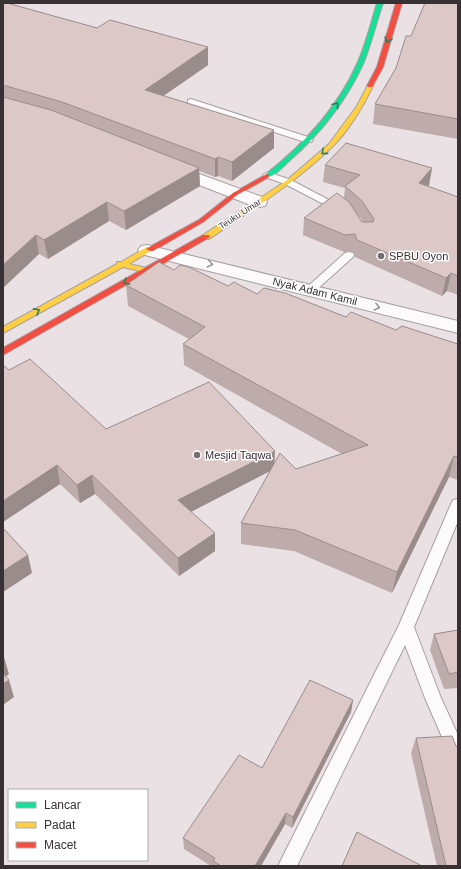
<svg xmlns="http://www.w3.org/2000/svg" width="461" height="869" viewBox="0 0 461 869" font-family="Arial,sans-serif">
<rect width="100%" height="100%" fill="#eae1e4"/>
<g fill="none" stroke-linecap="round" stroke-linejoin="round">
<defs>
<g id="lane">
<polygon points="191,99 311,138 313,140 311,142 305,142 188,104 188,100"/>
<polygon points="268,172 291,180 346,209 341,212 337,211 285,184 265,177 263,175"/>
<polygon points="349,252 353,253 354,255 353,257 314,292 306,292 304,290 306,288 345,253"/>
<polygon points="458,499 458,521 414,627 441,698 458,735 458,762 452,760 425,698 405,645 297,866 278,866 399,625 451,504 453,500"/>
</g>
<g id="street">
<polygon points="172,164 265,198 267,202 265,206 259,207 253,206 166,172 164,169 166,166"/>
<polygon points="147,245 458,321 458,333 141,254 138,250 141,246"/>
</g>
<path id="fast" d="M377,3H383C376,23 371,45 363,64C346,101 320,134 289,161C283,166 273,179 265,177V175C303,145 337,109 357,64C366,44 371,23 377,3Z"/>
<g id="slow">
<path d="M368,85L373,86C364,105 347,133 332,147C295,183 251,210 209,239H203V235L286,181L329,144L357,106Z"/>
<polygon points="147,247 150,247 154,249 129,264 168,273 168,277 165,277 123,267 3,333 3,327 117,264 117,262 121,262"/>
</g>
<g id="jam">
<polygon points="396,3 402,3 383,67 372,87 368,87 367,86 377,67"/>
<polygon points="267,174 269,175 269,177 237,195 203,222 153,251 150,251 146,249 199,220 233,193"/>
<polygon points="203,235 209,235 210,237 3,355 3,348"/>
</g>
</defs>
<use href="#lane" stroke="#a6a0a2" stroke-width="2"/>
<use href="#street" stroke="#a6a0a2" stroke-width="2"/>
<use href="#fast" stroke="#a6a0a2" stroke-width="2"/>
<use href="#slow" stroke="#a6a0a2" stroke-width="2"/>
<use href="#jam" stroke="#a6a0a2" stroke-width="2"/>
<use href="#lane" fill="#fcfafb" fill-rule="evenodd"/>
<use href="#street" fill="#fcfafb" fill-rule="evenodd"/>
<use href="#fast" fill="#16e098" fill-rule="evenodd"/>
<use href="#slow" fill="#ffcf43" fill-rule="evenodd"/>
<use href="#jam" fill="#f24e42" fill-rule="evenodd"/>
</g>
<g fill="#beacac" fill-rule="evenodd">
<polygon points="3,3 208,65 163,96 274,148 232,181 218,176 215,177 199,171 200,186 126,230 109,221 48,259 39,254 3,288"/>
<polygon points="458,3 458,139 373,124 375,104 396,68 411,36"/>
<path d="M325,165L432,168L429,185L428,186L458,197V295L447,291L442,296L355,257L353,252H344L303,235L304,218L344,198L345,188L323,182ZM357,215L361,218L363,222H362Z"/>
<polygon points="174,270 228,286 257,294 346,317 396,330 458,344 458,480 449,477 392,593 294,551 241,544 241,523 270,471 191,512 215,551 179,576 95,494 80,503 60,484 3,522 3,365 9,370 106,429 275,451 274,464 296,469 342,454 184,365 183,344 189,339 128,306 126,285"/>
<polygon points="458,630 458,688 444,689 430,650 434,634"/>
<polygon points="353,700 351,712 292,828 285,824 261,866 211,866 184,849 183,838 262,768"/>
<polygon points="416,738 456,746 458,866 437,866 411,753"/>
</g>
<g fill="#9b8c8c">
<polygon points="208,47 208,65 146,108 145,90"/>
<polygon points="274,130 274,148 232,181 232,162"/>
<polygon points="218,157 218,176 215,177 215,159"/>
<polygon points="199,168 200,186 126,230 124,211"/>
<polygon points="432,168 429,185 417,200 419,183"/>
<polygon points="107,202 109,221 48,259 44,240"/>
<polygon points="36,235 39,254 3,288 3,265"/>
<polygon points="451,273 447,291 442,296 446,278"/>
<polygon points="275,451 274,469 179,518 178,500"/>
<polygon points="454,456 449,477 392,593 397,572"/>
<polygon points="57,465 60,484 3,522 3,501"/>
<polygon points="92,475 95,494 80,503 77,485"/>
<polygon points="215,533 215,551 179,576 178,558"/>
<polygon points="28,555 32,573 3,592 3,571"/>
<polygon points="3,657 4,657 9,674 3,679"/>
<polygon points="9,680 14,697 3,705 3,684"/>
<polygon points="353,700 351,712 292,828 293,817"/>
<polygon points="286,813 285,824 261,866 255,866"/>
</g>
<g fill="#ddc8c8" stroke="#9b8c8c">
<polygon points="3,3 7,3 97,28 110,20 208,47 145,90 274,130 232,162 218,157 215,159 62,102 3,85"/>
<polygon points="425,3 458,3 458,119 375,104 396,68 406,36 411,36"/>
<polygon points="3,97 51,110 199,168 124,211 107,202 44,240 36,235 3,265"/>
<polygon points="346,143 432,168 419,183 458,197 458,276 451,273 446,278 357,240 355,234 345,235 304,218 337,193 349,202 362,222 373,222 374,219 362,201 345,186 360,175 325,165"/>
<polygon points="159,262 174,270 180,265 189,267 228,286 234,282 257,294 264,288 285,293 346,317 351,312 396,330 402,326 458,344 458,457 454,456 397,572 295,530 241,523 280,453 296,469 368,445 183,344 205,327 126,285"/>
<polygon points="30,359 106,429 209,382 275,451 178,500 215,533 178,558 92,475 77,485 57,465 3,501 3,365 9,370"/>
<polygon points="3,528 28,555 3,571"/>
<polygon points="458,630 458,672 449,674 434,634"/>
<polygon points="3,673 9,680 3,684"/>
<polygon points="310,680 353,700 293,817 286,813 255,866 221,866 213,861 215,858 183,838 239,755 262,768"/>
<polygon points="452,736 456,746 458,746 458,866 446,866 416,738"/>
<polygon points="357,832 422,866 342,866"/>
</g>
<defs><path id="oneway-chevron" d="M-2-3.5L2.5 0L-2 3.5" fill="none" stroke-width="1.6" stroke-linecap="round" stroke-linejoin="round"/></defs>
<g stroke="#298060">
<use href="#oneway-chevron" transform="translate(388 40) rotate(106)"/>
<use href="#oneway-chevron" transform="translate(336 105) rotate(-53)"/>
<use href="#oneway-chevron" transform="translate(324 152) rotate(139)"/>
<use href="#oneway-chevron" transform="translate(126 282) rotate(150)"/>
<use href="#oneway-chevron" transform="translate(37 311) rotate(-29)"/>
</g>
<g stroke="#9a9697">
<use href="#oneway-chevron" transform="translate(210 264) rotate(13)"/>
<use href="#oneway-chevron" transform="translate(377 307) rotate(14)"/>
</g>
<g fill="#766f71" stroke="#fff" stroke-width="1.5">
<circle cx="381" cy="256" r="4"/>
<circle cx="197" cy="455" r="4"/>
</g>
<g text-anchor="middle" stroke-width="3" stroke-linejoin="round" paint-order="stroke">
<g font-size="9" fill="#383133" stroke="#fff">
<text transform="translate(240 214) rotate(-33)" y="3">Teuku Umar</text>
</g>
<g font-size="11" fill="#383133" stroke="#fff" text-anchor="start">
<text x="389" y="260">SPBU Oyon</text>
<text x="205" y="459">Mesjid Taqwa</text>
</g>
<g font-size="11" fill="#383133" stroke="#fff">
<text transform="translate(315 291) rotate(14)" y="4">Nyak Adam Kamil</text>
</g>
</g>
<rect width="461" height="869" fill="none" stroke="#383133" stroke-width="8"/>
<rect x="8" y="789" width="140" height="72" fill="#ffffff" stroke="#afadad"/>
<rect x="16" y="802" width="20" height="6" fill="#16e098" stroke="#afadad"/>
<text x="44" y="809" font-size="12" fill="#383133">Lancar</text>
<rect x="16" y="822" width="20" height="6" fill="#ffcf43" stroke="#afadad"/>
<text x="44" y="829" font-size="12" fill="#383133">Padat</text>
<rect x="16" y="842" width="20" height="6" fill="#f24e42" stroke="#afadad"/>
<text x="44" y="849" font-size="12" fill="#383133">Macet</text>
</svg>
